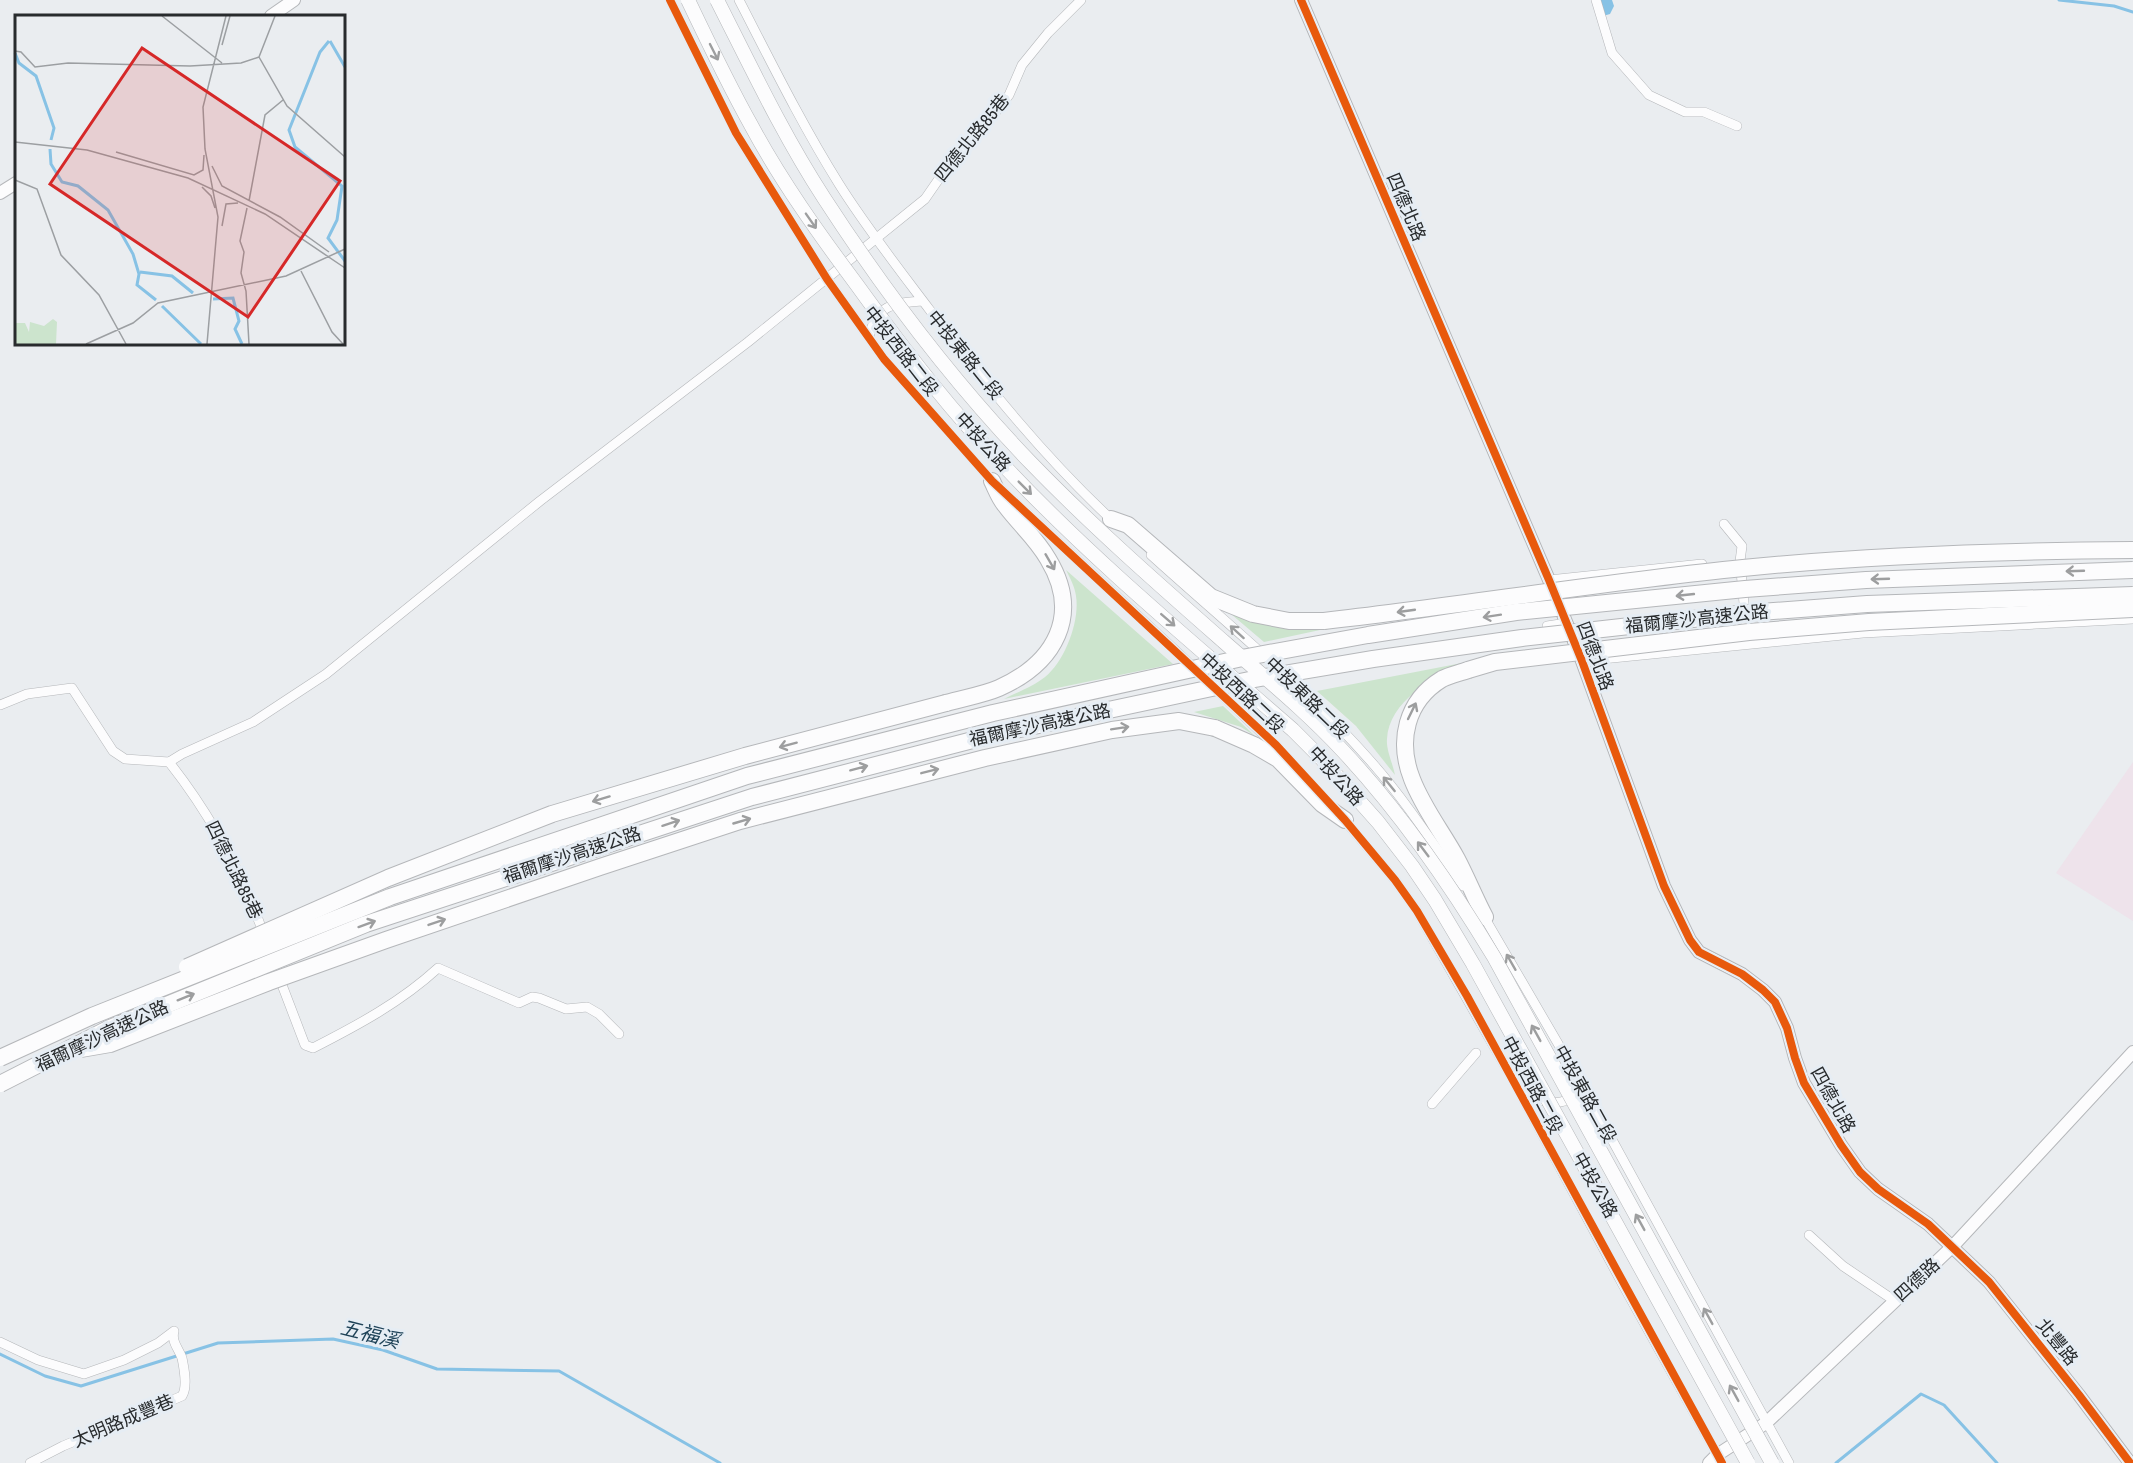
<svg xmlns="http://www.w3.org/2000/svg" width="2133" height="1463" viewBox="0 0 2133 1463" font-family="'Archivo Narrow','Noto Sans TC',sans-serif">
<rect width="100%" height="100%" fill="#eaedf0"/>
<polygon fill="#eee3eb" points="2133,762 2133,921 2056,873"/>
<g fill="#cce4cd">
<path d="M1066,570L1173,664L1004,699C1018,692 1034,686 1045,677C1065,661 1080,621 1076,596C1075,587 1070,578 1066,570Z"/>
<path d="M1231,614C1261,622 1289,630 1320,630L1264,642Z"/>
<path d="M1462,663C1433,678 1389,701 1387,739C1386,750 1393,764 1395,775L1356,726L1317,691Z"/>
<polygon points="1223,706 1255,736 1241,727 1194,712"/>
</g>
<polygon fill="#87c2e5" points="1599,0 1612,0 1614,6 1610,14 1603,16"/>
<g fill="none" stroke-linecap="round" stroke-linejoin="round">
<g stroke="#87c2e5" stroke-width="3">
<polyline points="2059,0 2114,6 2133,12"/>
<polyline points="0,1354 45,1376 81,1386 218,1343 333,1339 383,1350 437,1369 559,1371 720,1463"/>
<polyline points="1836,1463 1921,1394 1944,1405 1997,1463"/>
</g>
<defs>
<g id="street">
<polyline points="670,0 736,133 827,279 884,359 992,481 1176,651 1290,760"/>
<path d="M739,0C771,62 802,125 839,184C866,227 898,268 929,309C985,384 1045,458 1114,522"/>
<polyline points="1596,0 1612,53 1649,95 1685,112 1704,112 1737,126"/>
<path d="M869,337C876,305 893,303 922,301"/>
<polyline points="1724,524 1742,546 1740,561 1747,635"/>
<path d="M1151,555C1226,623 1307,688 1374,765C1407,803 1434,845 1463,886"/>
<polyline points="1549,580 1702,564"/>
<polyline points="1547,626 1567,623"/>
<polyline points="1582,661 1863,633 2133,619"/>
<polyline points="0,705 27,694 72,688 113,751 125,759 169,762 182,754 253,722 326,674 540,501 748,342 925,199 952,160 988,122 1009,95 1022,65 1048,33 1081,0"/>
<path d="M169,762C210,814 242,873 264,935"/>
<polyline points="1342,817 1395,880 1417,911 1513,1080 1623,1285 1722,1463"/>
<polyline points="1483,915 1581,1083 1789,1463"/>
<path d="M279,977L305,1045L313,1048C358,1025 401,1002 438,968L519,1003L532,997L539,998L566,1009L587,1007L599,1014L619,1034"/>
<path d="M1517,1083C1522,1087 1527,1093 1533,1096C1550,1107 1575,1105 1581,1083"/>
<polyline points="1432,1104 1476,1053"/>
<polyline points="1809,1235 1843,1266 1895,1301"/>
<path d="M0,1342L38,1360L84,1374L124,1360L158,1343L174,1331C171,1342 179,1349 182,1358C184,1368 188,1387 182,1396L63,1446L30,1463"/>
</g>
<g id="secondary">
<polyline points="1301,0 1549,580 1582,661 1664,886 1690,940 1699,952 1742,974 1763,990 1775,1002 1787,1028 1795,1058 1804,1083 1841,1145 1860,1172 1878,1189 1928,1224 1989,1282 2079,1395 2130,1463"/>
<polyline points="271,16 294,0"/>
<polyline points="0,193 16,183"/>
<polyline points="1709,1463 1717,1455 1766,1423 1953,1246 2133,1052"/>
</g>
<g id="highway">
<polyline points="1111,519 1128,525 1211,597 1253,614 1289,621 1324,621"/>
<path d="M1468,670C1460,673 1450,675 1442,679C1406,701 1397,741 1412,779C1423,808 1443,833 1457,859C1467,878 1475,898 1485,917"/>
<path d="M946,703C963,698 983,695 999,688C1055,663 1082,615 1048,559C1036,538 1019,524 1005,505C999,498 996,489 992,481"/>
<polyline points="1215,728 1254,745 1278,759 1322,804 1345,820"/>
</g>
</defs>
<use href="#street" stroke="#b5b7ba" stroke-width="10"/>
<use href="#secondary" stroke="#b5b7ba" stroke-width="14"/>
<use href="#highway" stroke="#b5b7ba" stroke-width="18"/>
<use href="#street" stroke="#fcfcfd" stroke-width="9"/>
<use href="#secondary" stroke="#fcfcfd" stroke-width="12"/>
<use href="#highway" stroke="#fcfcfd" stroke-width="16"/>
<defs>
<g id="primary-bridge">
<path d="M688,0C708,42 728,84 751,125C781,181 819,234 857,285C904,350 953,414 1009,471C1097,564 1197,646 1293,730L1322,759L1378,822L1412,866L1435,900L1473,964L1748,1463"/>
<path d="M717,0C751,67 783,135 824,198C885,292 953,382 1031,463C1092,526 1157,583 1223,641C1264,677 1306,711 1343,751C1401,813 1450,884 1494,957L1772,1463"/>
</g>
<g id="highway-bridge">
<path d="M1324,621C1464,605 1603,582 1743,568C1872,555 2003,551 2133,550"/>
<polyline points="1468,670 1495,662 1749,632 1869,622 2133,609"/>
<polyline points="187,967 388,878 552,814 745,756 946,703"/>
<polyline points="81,1049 110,1044 269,982 386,940 600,867 740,821 985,758 1112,730 1179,721 1215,728"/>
<polyline points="0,1058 92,1016 390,897 747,776 993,713 1247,657 1368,635 1516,612 1745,589 1866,580 2133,570"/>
<polyline points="0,1084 110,1028 366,924 752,797 996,734 1254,679 1373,659 1522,638 1747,613 1867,604 2133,595"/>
</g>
</defs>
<use href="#primary-bridge" stroke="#b5b7ba" stroke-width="15" stroke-linecap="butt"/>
<use href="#highway-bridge" stroke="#b5b7ba" stroke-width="18" stroke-linecap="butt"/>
<use href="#primary-bridge" stroke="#fcfcfd" stroke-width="14"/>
<use href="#highway-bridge" stroke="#fcfcfd" stroke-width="16"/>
<defs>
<g id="cycleway">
<polyline points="670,0 736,133 827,279 884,359 992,481 1276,745 1345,820 1395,880 1417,911 1467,996 1722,1463"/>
<polyline points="1301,0 1549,580 1582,661 1664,886 1690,940 1699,952 1742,974 1763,990 1775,1002 1787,1028 1795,1058 1804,1083 1841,1145 1860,1172 1878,1189 1928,1224 1989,1282 2079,1395 2130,1463"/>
</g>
</defs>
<use href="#cycleway" stroke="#e6edf4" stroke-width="11"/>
<use href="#cycleway" stroke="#e8590c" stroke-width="8"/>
</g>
<defs><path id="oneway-shaft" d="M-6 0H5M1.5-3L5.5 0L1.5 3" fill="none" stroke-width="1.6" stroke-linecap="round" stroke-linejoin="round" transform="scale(1.5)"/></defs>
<g stroke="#9d9e9f">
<use href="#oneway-shaft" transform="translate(714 52) rotate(63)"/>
<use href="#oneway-shaft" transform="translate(811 221) rotate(55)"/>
<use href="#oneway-shaft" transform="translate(1025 488) rotate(45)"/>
<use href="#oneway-shaft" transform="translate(1050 562) rotate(60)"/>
<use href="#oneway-shaft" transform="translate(2075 571) rotate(178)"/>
<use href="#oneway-shaft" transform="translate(1880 579) rotate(178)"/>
<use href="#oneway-shaft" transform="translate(1685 595) rotate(174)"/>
<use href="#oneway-shaft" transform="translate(1406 611) rotate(172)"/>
<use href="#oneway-shaft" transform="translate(1492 616) rotate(171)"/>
<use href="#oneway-shaft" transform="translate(1168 620) rotate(41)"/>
<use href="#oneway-shaft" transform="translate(1237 632) rotate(-138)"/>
<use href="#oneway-shaft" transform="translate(1412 711) rotate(-64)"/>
<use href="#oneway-shaft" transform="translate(1120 728) rotate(-9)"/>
<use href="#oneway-shaft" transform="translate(788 745) rotate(165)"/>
<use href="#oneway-shaft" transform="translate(859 768) rotate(-15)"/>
<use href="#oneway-shaft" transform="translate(930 771) rotate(-14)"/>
<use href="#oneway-shaft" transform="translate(1389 784) rotate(-129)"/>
<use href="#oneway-shaft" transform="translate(601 799) rotate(163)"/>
<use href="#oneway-shaft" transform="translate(742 821) rotate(-16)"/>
<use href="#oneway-shaft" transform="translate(671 823) rotate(-18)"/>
<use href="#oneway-shaft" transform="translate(1423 849) rotate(-127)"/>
<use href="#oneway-shaft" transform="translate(437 922) rotate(-19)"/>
<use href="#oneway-shaft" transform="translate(367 924) rotate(-20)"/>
<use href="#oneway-shaft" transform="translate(1511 962) rotate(-120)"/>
<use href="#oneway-shaft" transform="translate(186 997) rotate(-22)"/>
<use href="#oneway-shaft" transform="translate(1536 1033) rotate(-119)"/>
<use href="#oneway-shaft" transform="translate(1640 1222) rotate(-119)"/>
<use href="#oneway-shaft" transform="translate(1708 1316) rotate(-119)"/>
<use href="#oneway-shaft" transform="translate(1734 1393) rotate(-119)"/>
</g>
<g text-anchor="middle" stroke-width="6" stroke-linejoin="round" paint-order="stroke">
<g font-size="18" fill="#282b2d" stroke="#e6edf4">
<text transform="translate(972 138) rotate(-51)" y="6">四德北路85巷</text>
<text transform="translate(1406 207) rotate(67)" y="6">四德北路</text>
<text transform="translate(901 351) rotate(52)" y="6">中投西路二段</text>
<text transform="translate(965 355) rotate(51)" y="6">中投東路二段</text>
<text transform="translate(983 442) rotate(48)" y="6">中投公路</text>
<text transform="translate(1697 619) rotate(-6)" y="6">福爾摩沙高速公路</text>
<text transform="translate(1595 656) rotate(69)" y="6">四德北路</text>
<text transform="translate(1242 693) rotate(43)" y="6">中投西路二段</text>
<text transform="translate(1307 698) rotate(44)" y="6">中投東路二段</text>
<text transform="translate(1040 725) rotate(-12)" y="6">福爾摩沙高速公路</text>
<text transform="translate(1336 776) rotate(48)" y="6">中投公路</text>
<text transform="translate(572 855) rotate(-18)" y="6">福爾摩沙高速公路</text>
<text transform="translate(234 870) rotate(64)" y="6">四德北路85巷</text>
<text transform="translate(102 1036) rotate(-25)" y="6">福爾摩沙高速公路</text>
<text transform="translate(1532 1085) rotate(62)" y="6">中投西路二段</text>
<text transform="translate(1585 1094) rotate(61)" y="6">中投東路二段</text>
<text transform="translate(1833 1100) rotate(61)" y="6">四德北路</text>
<text transform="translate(1595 1185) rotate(61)" y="6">中投公路</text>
<text transform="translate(1917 1280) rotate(-43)" y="6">四德路</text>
<text transform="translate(2057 1342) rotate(51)" y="6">北豐路</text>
<text transform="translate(123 1421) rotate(-23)" y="6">太明路成豐巷</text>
</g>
<g font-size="20" font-style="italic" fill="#1f4358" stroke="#e6edf4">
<text transform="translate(370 1334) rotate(14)" y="7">五福溪</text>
</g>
</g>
<g transform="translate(15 15)">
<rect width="330" height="330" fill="#eaedf0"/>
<path d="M38,304L42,307L41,329H0V308H10L14,317L15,307L29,311Z" fill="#cce4cd"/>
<path fill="none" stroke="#87c2e5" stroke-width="3" d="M314,26L305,37L274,115L280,132L327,171L322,205L313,223L330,246M315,26L330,52M0,38L4,48L21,61L39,113L36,125M35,134L36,149L47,167L63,171L93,195L118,239L124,259L122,270L141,285M125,257L157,261L178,278M198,284L218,283L224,306L220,314L227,329M147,291L186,329"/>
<path fill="none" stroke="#9c9fa2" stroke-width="1.5" d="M147,1L207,48M207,30L215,1M0,36L6,37L20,52L53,48L175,51L226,48L244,42M244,42L272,91L330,142M244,42L260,1M0,127L72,135L173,163L250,199L330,253M101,137L179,160L188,155L189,140M197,151L207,171L265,202L314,237M0,165L22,174L46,240L84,280L111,329M187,172L196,181L200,193M234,186L250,100L268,85M232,193L225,226L229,237L226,258L231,276L234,329M207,211L211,189L223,188M286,256L317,317L328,329M71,329L118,308L143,288L271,261L330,234M192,329L203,202L190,134L188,92L211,1"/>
<path fill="#d62828" fill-opacity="0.15" stroke="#d62828" stroke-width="3" d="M127,33L325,166L233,302L35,169Z"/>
<rect width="330" height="330" fill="none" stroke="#282b2d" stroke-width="3"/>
</g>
</svg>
